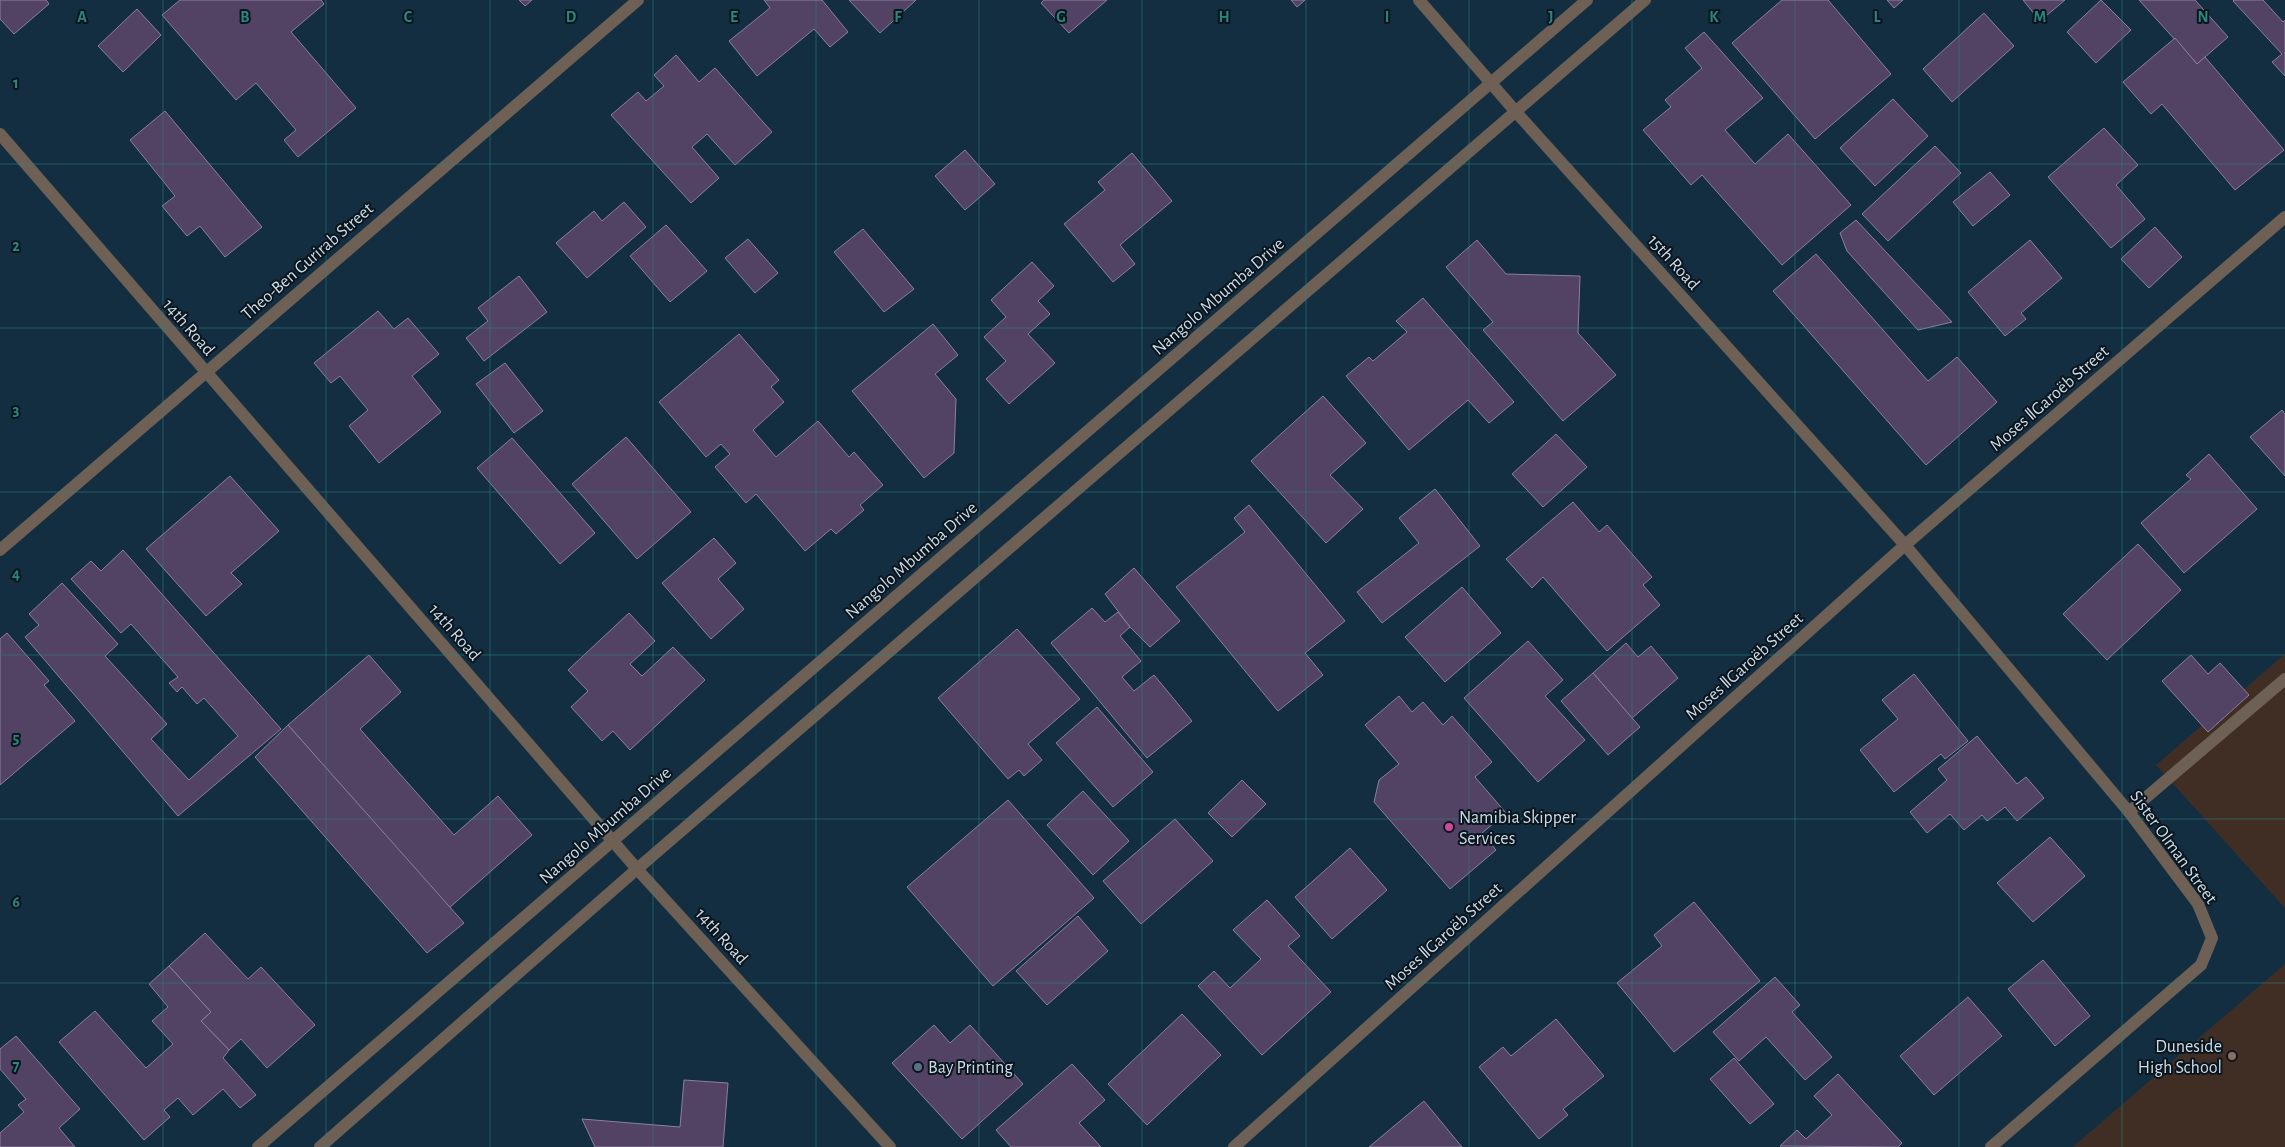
<svg xmlns="http://www.w3.org/2000/svg" width="2285" height="1147" viewBox="0 0 2285 1147" font-family="'Alegreya Sans',sans-serif">
<rect width="100%" height="100%" fill="#132e41"/>
<g fill="#402e25">
<polygon points="2285,654 2285,908 2156,765"/>
<polygon points="2285,964 2285,1147 2073,1147"/>
</g>
<g fill="#524264" stroke="#8d7f9d">
<polygon points="0,0 46,0 49,4 14,34 0,19"/>
<polygon points="180,0 321,0 324,4 291,32 356,108 298,157 284,140 296,130 256,83 236,100 162,15"/>
<polygon points="519,0 532,0 525,6"/>
<polygon points="764,0 822,0 848,32 830,47 814,29 757,76 729,41 770,8"/>
<polygon points="849,0 916,0 880,33"/>
<polygon points="1044,0 1107,0 1069,33 1041,3"/>
<polygon points="1291,0 1305,0 1297,7"/>
<polygon points="1782,0 1828,0 1891,74 1815,139 1732,43"/>
<polygon points="1887,0 1903,0 1894,8"/>
<polygon points="2023,0 2065,0 2040,21"/>
<polygon points="2101,0 2131,30 2096,63 2067,32"/>
<polygon points="2139,0 2195,0 2228,37 2197,64"/>
<polygon points="2234,0 2263,0 2283,22 2285,20 2285,76 2272,62 2282,54 2233,1"/>
<polygon points="137,9 161,35 123,72 98,46"/>
<polygon points="1984,13 2014,46 1952,102 1923,69"/>
<polygon points="1704,32 1763,98 1725,130 1755,164 1788,134 1851,205 1782,265 1702,175 1691,185 1643,130 1671,107 1665,100 1702,68 1685,48"/>
<polygon points="2175,38 2197,64 2205,57 2284,150 2235,190 2162,104 2151,114 2123,82"/>
<polygon points="676,55 699,82 715,68 772,132 735,165 707,134 692,147 719,178 691,203 611,115 638,92 646,101 664,86 654,75"/>
<polygon points="1893,99 1928,136 1875,186 1840,148"/>
<polygon points="165,111 262,227 225,257 200,226 187,236 162,206 175,196 130,140"/>
<polygon points="2104,128 2138,165 2116,185 2145,219 2111,248 2048,177"/>
<polygon points="1935,146 1961,173 1888,241 1862,214"/>
<polygon points="965,150 995,184 965,210 935,176"/>
<polygon points="1132,153 1172,201 1120,245 1135,264 1113,282 1064,224 1105,190 1098,182"/>
<polygon points="1990,172 2010,195 1973,226 1953,202"/>
<polygon points="624,202 646,227 587,278 556,243 594,211 602,221"/>
<polygon points="1856,220 1952,322 1918,330 1847,251 1840,233"/>
<polygon points="666,225 707,271 670,302 630,256"/>
<polygon points="2155,227 2182,257 2149,288 2121,259"/>
<polygon points="863,229 914,289 884,312 834,252"/>
<polygon points="748,239 778,273 755,293 725,258"/>
<polygon points="1477,240 1506,274 1580,276 1578,333 1616,375 1563,421 1483,330 1493,322 1446,267"/>
<polygon points="2030,240 2062,278 2021,313 2026,319 2005,336 1968,292"/>
<polygon points="1816,254 1928,381 1957,357 1997,402 1926,465 1773,291"/>
<polygon points="1032,262 1054,286 1038,301 1050,314 1028,334 1055,363 1009,404 986,379 1006,361 984,337 1006,317 991,300"/>
<polygon points="519,276 547,312 484,361 466,338 488,321 478,308"/>
<polygon points="1423,298 1514,402 1489,423 1468,400 1409,450 1346,376 1369,357 1373,361 1407,332 1396,321"/>
<polygon points="378,311 394,329 408,318 439,354 412,376 441,412 379,463 349,426 368,410 340,376 331,383 314,363"/>
<polygon points="933,324 958,355 935,374 956,399 954,453 924,478 852,391"/>
<polygon points="739,334 779,380 771,387 784,402 753,430 776,457 818,421 849,457 854,452 883,485 860,505 864,510 836,534 831,529 805,551 756,494 746,503 715,467 730,454 721,444 706,457 659,402"/>
<polygon points="505,363 543,411 514,433 476,384"/>
<polygon points="1323,396 1366,443 1330,475 1363,509 1326,543 1251,461"/>
<polygon points="2282,410 2285,414 2285,476 2250,437"/>
<polygon points="1556,434 1587,467 1543,507 1512,474"/>
<polygon points="626,437 691,512 637,559 572,484"/>
<polygon points="512,438 595,533 560,564 477,468"/>
<polygon points="2209,454 2257,509 2184,573 2141,523 2191,479 2186,475"/>
<polygon points="230,476 279,531 231,573 242,584 206,616 146,549"/>
<polygon points="1435,489 1480,546 1382,623 1357,592 1419,543 1399,518"/>
<polygon points="1573,502 1599,532 1607,525 1652,577 1643,585 1660,605 1607,651 1543,577 1532,588 1506,559"/>
<polygon points="1249,505 1345,621 1305,653 1323,675 1278,711 1176,587 1245,532 1234,518"/>
<polygon points="714,538 736,563 718,579 744,609 711,639 662,583"/>
<polygon points="2138,544 2181,590 2107,660 2063,614"/>
<polygon points="123,550 281,729 178,816 25,637 39,625 29,614 62,583 118,644 105,656 167,724 151,739 189,780 238,736 204,698 197,704 182,687 177,692 169,683 178,677 131,624 121,633 71,579 91,561 101,571"/>
<polygon points="1134,568 1180,621 1150,647 1130,627 1105,594"/>
<polygon points="1462,587 1501,633 1445,682 1405,637"/>
<polygon points="1092,608 1105,622 1118,612 1130,627 1120,636 1141,661 1122,677 1134,691 1154,675 1192,721 1147,758 1051,643"/>
<polygon points="629,613 655,641 630,664 642,676 673,647 705,680 630,750 613,731 602,741 571,707 588,691 568,670"/>
<polygon points="1017,629 1080,699 1028,744 1042,760 1024,776 1019,770 1008,779 938,698"/>
<polygon points="7,633 49,681 44,685 75,721 0,785 0,639"/>
<polygon points="1528,641 1563,680 1545,696 1585,740 1538,782 1464,698"/>
<polygon points="1626,643 1638,657 1651,646 1678,678 1632,718 1593,673"/>
<polygon points="369,655 401,692 360,729 454,835 498,796 532,835 449,908 288,725"/>
<polygon points="2191,655 2208,674 2220,663 2249,695 2208,732 2162,681"/>
<polygon points="1593,673 1640,727 1608,755 1561,701"/>
<polygon points="1914,674 1968,741 1945,759 1941,754 1894,792 1860,750 1898,719 1882,700"/>
<polygon points="1399,696 1412,712 1423,702 1443,725 1452,716 1492,762 1475,777 1506,813 1482,833 1496,850 1450,889 1374,802 1379,780 1399,764 1365,725"/>
<polygon points="1097,707 1153,772 1113,807 1056,743"/>
<polygon points="288,725 464,923 427,953 255,757"/>
<polygon points="1977,736 2017,784 2026,777 2044,798 2017,821 2005,807 1987,821 1982,815 1964,830 1950,814 1927,833 1910,812 1947,780 1938,769"/>
<polygon points="1242,780 1266,804 1232,837 1208,813"/>
<polygon points="1083,791 1129,841 1093,875 1047,825"/>
<polygon points="1008,800 1094,898 993,986 907,887"/>
<polygon points="1175,819 1213,861 1141,924 1103,881"/>
<polygon points="2050,837 2085,876 2033,922 1997,883"/>
<polygon points="1350,848 1387,890 1332,939 1295,897"/>
<polygon points="1267,900 1300,936 1288,946 1331,992 1262,1055 1198,986 1214,971 1230,988 1261,959 1233,930"/>
<polygon points="1694,902 1760,981 1674,1052 1617,983 1662,946 1654,935"/>
<polygon points="1078,916 1108,951 1047,1005 1016,971"/>
<polygon points="205,933 248,979 261,967 315,1025 267,1068 241,1039 229,1050 201,1021 211,1012 169,966"/>
<polygon points="2043,960 2090,1016 2055,1046 2008,989"/>
<polygon points="169,966 211,1012 201,1021 229,1050 223,1058 256,1095 240,1108 223,1089 193,1115 178,1098 164,1110 170,1117 144,1140 59,1042 95,1011 146,1068 173,1044 152,1021 168,1007 149,984"/>
<polygon points="1775,977 1800,1005 1792,1012 1832,1057 1805,1080 1766,1037 1739,1061 1713,1032"/>
<polygon points="1968,997 2002,1036 1934,1095 1900,1056"/>
<polygon points="1182,1014 1221,1055 1147,1125 1108,1084"/>
<polygon points="1556,1019 1604,1076 1563,1109 1568,1115 1539,1139 1479,1067 1503,1047 1511,1056"/>
<polygon points="934,1025 950,1043 970,1025 1023,1084 962,1139 892,1063"/>
<polygon points="16,1036 80,1109 59,1128 75,1147 0,1147 0,1133 24,1112 18,1105 26,1099 0,1069 0,1049"/>
<polygon points="1734,1058 1774,1104 1750,1124 1710,1079"/>
<polygon points="1072,1064 1105,1100 1079,1123 1101,1147 1011,1147 996,1130"/>
<polygon points="1838,1074 1902,1143 1898,1147 1780,1146 1797,1130 1806,1139 1832,1115 1814,1096"/>
<polygon points="684,1080 728,1083 723,1147 595,1147 582,1119 680,1127"/>
<polygon points="1424,1101 1462,1147 1369,1147"/>
</g>
<g fill="none" stroke-linecap="round" stroke-linejoin="round">
<g stroke="#6e6054" stroke-width="12">
<polyline points="1419,0 1516,112 1905,545 2129,812 2198,904 2212,938 2201,965 1991,1147"/>
<polyline points="0,134 637,869 890,1147"/>
<polyline points="0,550 638,0"/>
<polyline points="2129,812 2285,679"/>
<polyline points="258,1147 1587,0"/>
<polyline points="320,1147 637,869 1645,0"/>
<polyline points="1234,1147 1905,545 2285,217"/>
</g>
</g>
<path fill="none" stroke="#2b8580" stroke-width="1" stroke-opacity="0.55" d="M163,0V1147M326,0V1147M490,0V1147M653,0V1147M816,0V1147M979,0V1147M1142,0V1147M1306,0V1147M1469,0V1147M1632,0V1147M1795,0V1147M1959,0V1147M2122,0V1147M0,164H2285M0,328H2285M0,492H2285M0,655H2285M0,819H2285M0,983H2285"/>
<circle fill="#d1479c" stroke="#0a151d" stroke-width="2" cx="1449" cy="827" r="5"/>
<circle fill="#8d6e63" stroke="#0a151d" stroke-width="2" cx="2232" cy="1056" r="5"/>
<circle fill="#5c6f8a" stroke="#0a151d" stroke-width="2" cx="918" cy="1067" r="5"/>
<g text-anchor="middle" stroke-width="4" stroke-linejoin="round" paint-order="stroke">
<g font-size="18" fill="#ccdbe7" stroke="#0a151d">
<text transform="translate(307 261) rotate(-41)" y="6">Theo-Ben Gurirab Street</text>
<text transform="translate(1674 262) rotate(48)" y="6">15th Road</text>
<text transform="translate(1218 296) rotate(-41)" y="6">Nangolo Mbumba Drive</text>
<text transform="translate(189 327) rotate(49)" y="6">14th Road</text>
<text transform="translate(2049 398) rotate(-41)" y="6">Moses ǁGaroëb Street</text>
<text transform="translate(911 560) rotate(-41)" y="6">Nangolo Mbumba Drive</text>
<text transform="translate(455 632) rotate(49)" y="6">14th Road</text>
<text transform="translate(1744 666) rotate(-42)" y="6">Moses ǁGaroëb Street</text>
<text transform="translate(605 825) rotate(-41)" y="6">Nangolo Mbumba Drive</text>
<text transform="translate(2174 847) rotate(54)" y="6">Sister Olman Street</text>
<text transform="translate(722 936) rotate(48)" y="6">14th Road</text>
<text transform="translate(1443 936) rotate(-42)" y="6">Moses ǁGaroëb Street</text>
</g>
<g font-size="18" fill="#ccdbe7" stroke="#0a151d" text-anchor="start">
<text x="1459" y="823">Namibia Skipper<tspan x="1459" dy="21">Services</tspan></text>
<text x="2222" y="1052" text-anchor="end">Duneside<tspan x="2222" dy="21">High School</tspan></text>
<text x="928" y="1073">Bay Printing</text>
</g>
</g>
<g font-size="16" text-anchor="middle" font-weight="bold" fill="#2b8580" stroke="#0a151d" stroke-width="4" stroke-linejoin="round" paint-order="stroke">
<text x="82" y="22">A</text>
<text x="245" y="22">B</text>
<text x="408" y="22">C</text>
<text x="571" y="22">D</text>
<text x="734" y="22">E</text>
<text x="898" y="22">F</text>
<text x="1061" y="22">G</text>
<text x="1224" y="22">H</text>
<text x="1387" y="22">I</text>
<text x="1551" y="22">J</text>
<text x="1714" y="22">K</text>
<text x="1877" y="22">L</text>
<text x="2040" y="22">M</text>
<text x="2203" y="22">N</text>
<text x="16" y="88">1</text>
<text x="16" y="251">2</text>
<text x="16" y="415">3</text>
<text x="16" y="579">4</text>
<text x="16" y="743">5</text>
<text x="16" y="907">6</text>
<text x="16" y="1071">7</text>
</g>
</svg>
